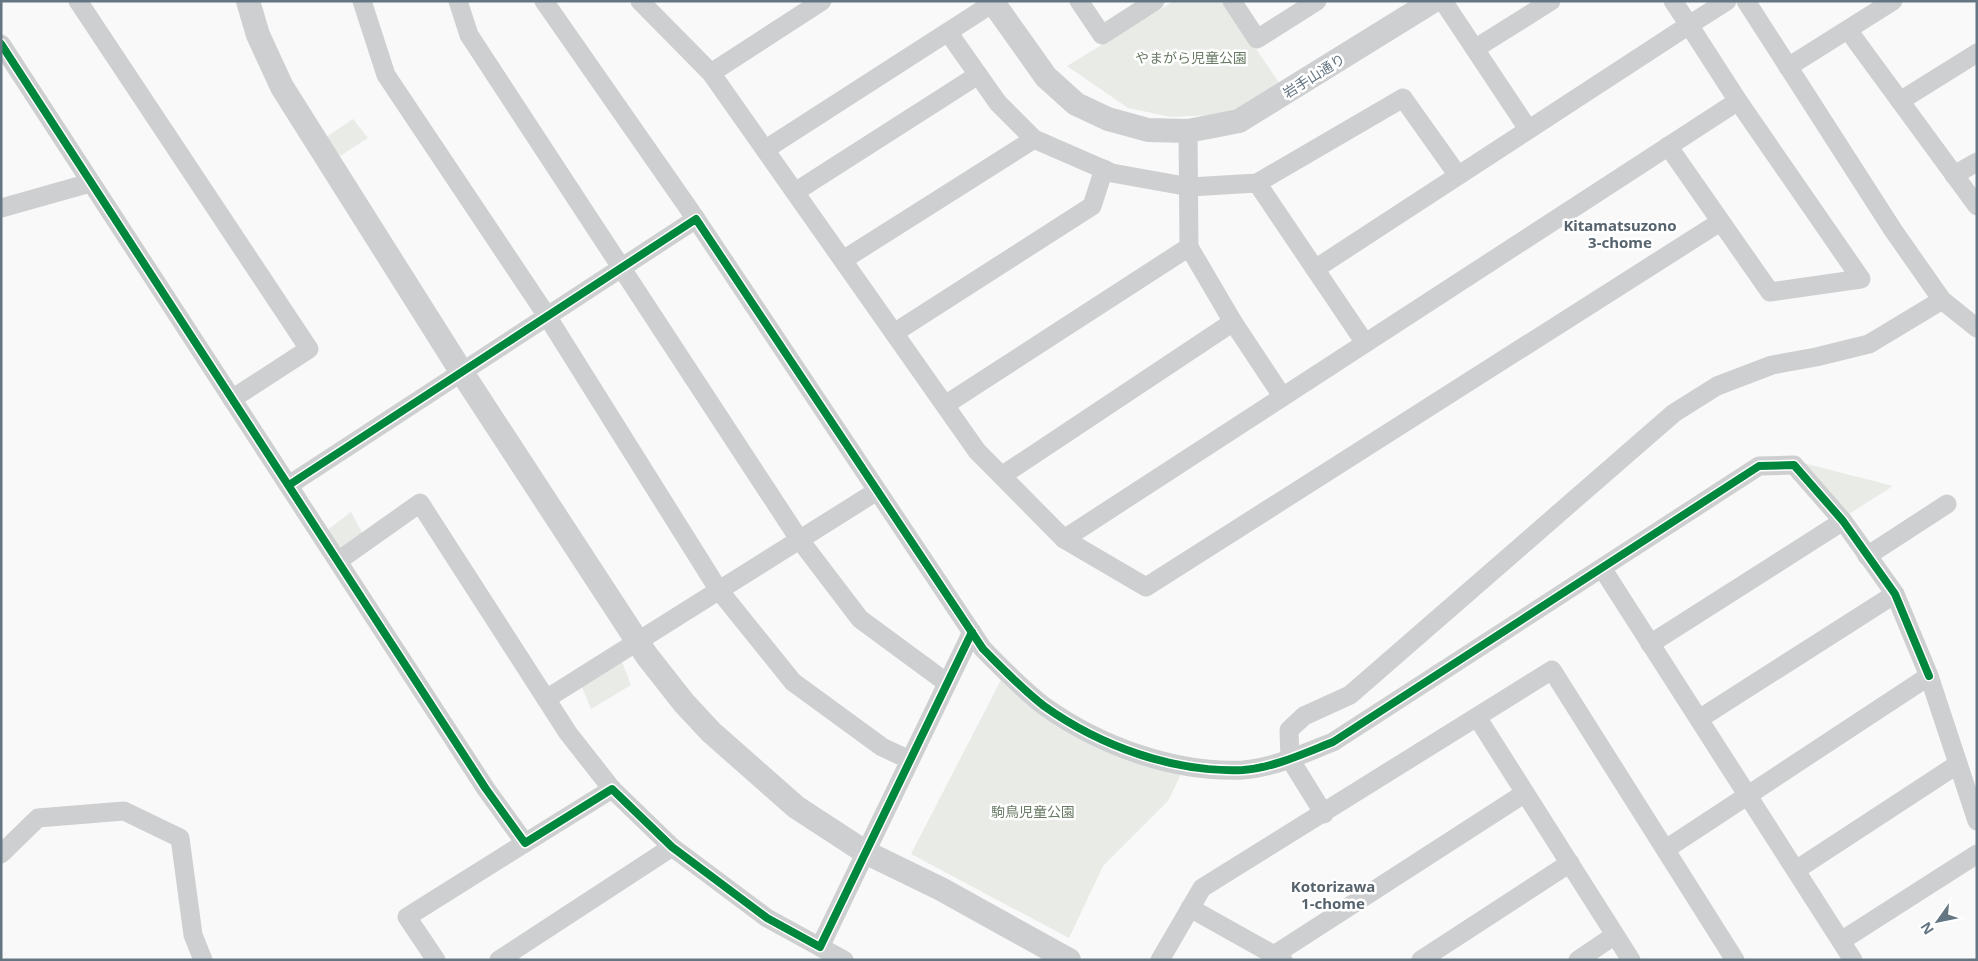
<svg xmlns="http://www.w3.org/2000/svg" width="1978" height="961" viewBox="0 0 1978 961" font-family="'Noto Sans','Noto Sans JP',sans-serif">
<rect width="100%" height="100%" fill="#f9f9f9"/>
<g fill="#e8ebe6">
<polygon points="1174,1 1223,1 1280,84 1229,114 1171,117 1128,108 1067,66"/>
<polygon points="353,119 368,138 340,156 325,138"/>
<polygon points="1803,463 1893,486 1849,514"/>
<polygon points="351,512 364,536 336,556 321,535"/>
<polygon points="622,662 631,685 591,709 582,687"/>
<polygon points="1003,676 1181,774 1168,801 1103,866 1069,938 911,854"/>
</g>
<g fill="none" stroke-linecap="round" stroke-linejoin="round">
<g stroke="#cecfd0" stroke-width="19">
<polyline points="78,1 309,349 232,399"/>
<polyline points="362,1 386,75 547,316 718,589 793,682 882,747 910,760"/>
<polyline points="458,1 469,35 799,539 860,619 947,683"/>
<polyline points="544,1 696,219"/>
<polyline points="640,1 711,73 977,451 1064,539 1738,101 1689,25 1727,1"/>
<polyline points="1079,1 1102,35 1155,1"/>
<polyline points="1232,1 1257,39 1317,1"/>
<polyline points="1443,1 1528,129"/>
<polyline points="1746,1 1893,230 1942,300 1977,328"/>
<polyline points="1848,30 1977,206"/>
<polyline points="948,32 998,103 1034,139 1112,173 1190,187 1257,183 1403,98 1457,174"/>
<polyline points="1,44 486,789 525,843 612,789 672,847 767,918 820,947 972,632"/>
<polyline points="1476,48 1551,1"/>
<polyline points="1788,67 1893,1"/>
<polyline points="711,73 822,1"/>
<polyline points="1900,101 1977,53"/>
<polyline points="1188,131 1189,247 1233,322 1282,396"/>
<polyline points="1668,146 1770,292 1861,279 1738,101"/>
<polyline points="766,149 996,1"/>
<polyline points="1954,175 1977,162"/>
<polyline points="1257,183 1365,343"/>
<polyline points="795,192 978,75"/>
<polyline points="1,208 90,183"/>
<polyline points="843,260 1034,139"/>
<polyline points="1315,269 1689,25 1673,1"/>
<polyline points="894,333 1092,206 1104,169"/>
<polyline points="945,405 1189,247"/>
<polyline points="1003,475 1233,322"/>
<path d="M289,485L696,219L983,649C1003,669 1022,689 1044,706C1100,746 1174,773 1243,770C1273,768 1305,753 1333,742L1759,466L1794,465L1843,521L1895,594L1929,676"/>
<polyline points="1064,539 1146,587 1720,222"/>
<polyline points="1867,556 1947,504"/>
<polyline points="338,561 420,503 568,733 612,789"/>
<polyline points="1602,568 1853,960"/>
<polyline points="1650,644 1843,521"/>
<polyline points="546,699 877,491"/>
<polyline points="1477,717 1631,960"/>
<polyline points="1699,719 1895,594"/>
<polyline points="1324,814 1290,759 1289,730 1304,716 1350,695 1674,413 1717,386 1772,365 1816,357 1869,344 1942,300"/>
<polyline points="1666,849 1929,676 1977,821"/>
<polyline points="1,854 38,818 124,811 180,838 193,935 203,960"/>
<polyline points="1796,870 1958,764"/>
<polyline points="1190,908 1283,960"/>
<polyline points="1841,941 1977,854"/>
<polyline points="820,947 844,960"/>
<polyline points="1274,955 1525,793"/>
<polyline points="436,960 407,917 525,843"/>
<polyline points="499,960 672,847"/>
<polyline points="1160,960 1202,888 1552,670 1735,960"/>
<polyline points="1421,960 1570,863"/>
<polyline points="1578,960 1615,935"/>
</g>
<g stroke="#cecfd0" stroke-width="24">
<polyline points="248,1 258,35 282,87 461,371 647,656 684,703 711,732 796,807 865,852 941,889 1069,960"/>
<polyline points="992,1 1046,77 1076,104 1108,119 1148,130 1188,131 1239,121 1433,1"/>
</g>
<defs>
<g id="cycleway">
<polyline points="1,44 486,789 525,843 612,789 672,847 767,918 820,947 972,632"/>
<path d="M289,485L696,219L983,649C1003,669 1022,689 1044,706C1100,746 1174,773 1243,770C1273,768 1305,753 1333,742L1759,466L1794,465L1843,521L1895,594L1929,676"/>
</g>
</defs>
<use href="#cycleway" stroke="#fff" stroke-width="11"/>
<use href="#cycleway" stroke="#00873e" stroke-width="8"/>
</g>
<g text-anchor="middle" stroke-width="5" stroke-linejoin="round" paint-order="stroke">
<g font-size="14" fill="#687a64" stroke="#fff">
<text x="1191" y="63">やまがら児童公園</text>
<text x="1033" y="817">駒鳥児童公園</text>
</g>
<g font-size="14" fill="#657683" stroke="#fff">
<text transform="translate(1314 76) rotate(-32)" y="5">岩手山通り</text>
</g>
<g font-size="15" font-weight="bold" fill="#57646e" stroke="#fff">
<text x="1620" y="231">Kitamatsuzono<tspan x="1620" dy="17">3-chome</tspan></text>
<text x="1333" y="892">Kotorizawa<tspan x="1333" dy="17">1-chome</tspan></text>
</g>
</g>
<rect width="1978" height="961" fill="none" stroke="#657683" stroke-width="5"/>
<g transform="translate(1938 921) rotate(237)" stroke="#ffffff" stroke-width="4" paint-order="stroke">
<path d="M0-4L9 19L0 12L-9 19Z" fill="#657683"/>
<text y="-8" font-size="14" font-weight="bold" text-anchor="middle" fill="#657683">N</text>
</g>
</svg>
